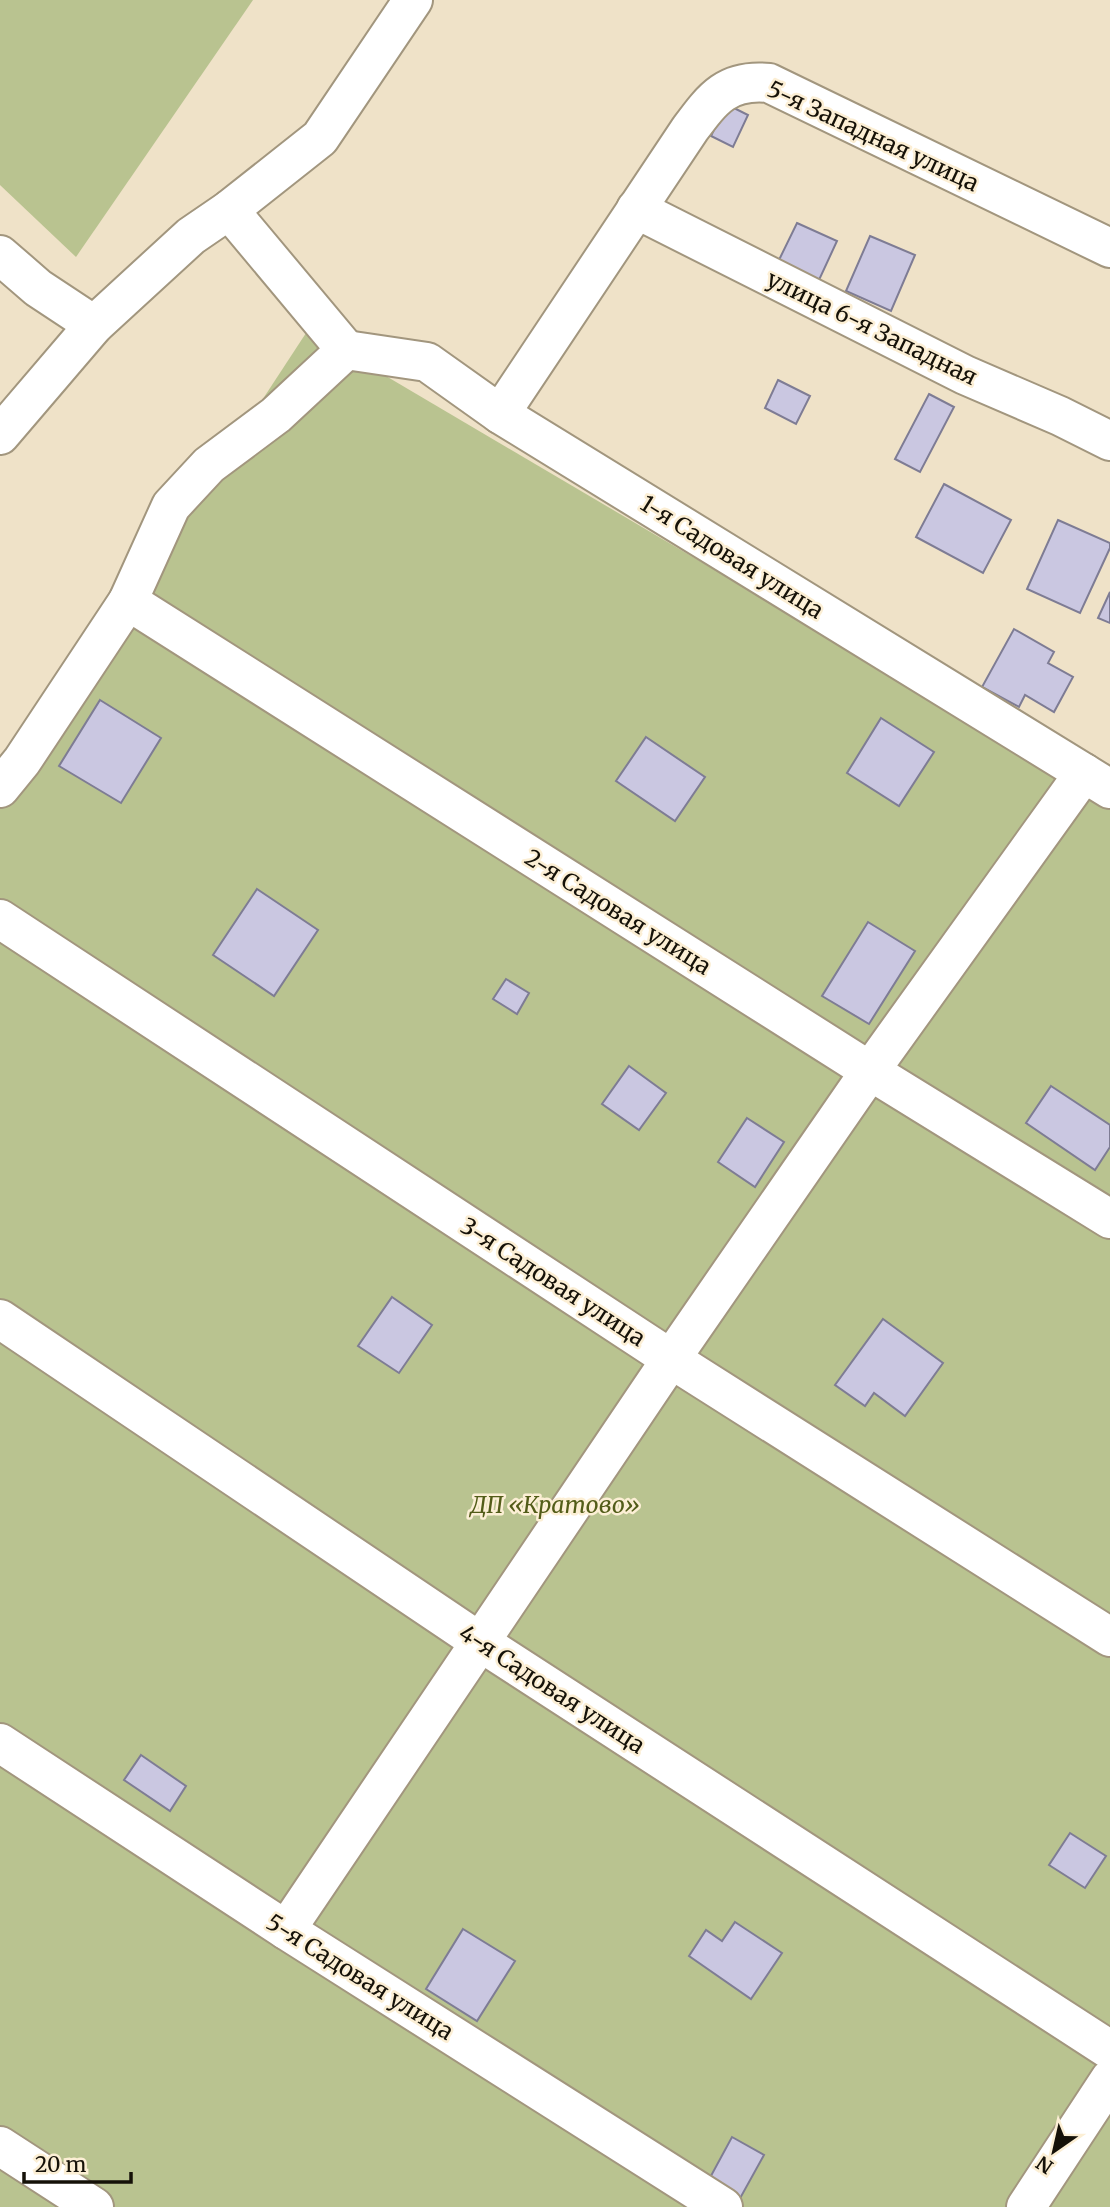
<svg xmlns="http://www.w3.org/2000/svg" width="1110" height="2207" viewBox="0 0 1110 2207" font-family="Merriweather,serif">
<rect width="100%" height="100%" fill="#efe2c8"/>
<g fill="#b9c390">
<polygon points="0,0 253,0 76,257 0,185"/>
<polygon points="308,330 1110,803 1110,2207 0,2207 0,800"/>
</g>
<g fill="#cac7e1" stroke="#7e7c94" stroke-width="2">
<polygon points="726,104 748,115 733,147 711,136"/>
<polygon points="797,223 837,241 819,280 778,262"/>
<polygon points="870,236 915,255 891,311 846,291"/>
<polygon points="778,380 810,396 796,424 765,408"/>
<polygon points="929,394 954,407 920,472 895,459"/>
<polygon points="944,484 1011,520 983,573 916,537"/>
<polygon points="1058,520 1110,543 1110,548 1080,613 1027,589"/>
<polygon points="1110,592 1110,623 1098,618"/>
<polygon points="1014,629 1054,652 1048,663 1073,677 1054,712 1025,695 1019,707 982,687"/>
<polygon points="100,700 161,738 121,803 59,766"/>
<polygon points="881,718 934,752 899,806 847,773"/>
<polygon points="646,737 705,777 675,821 616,781"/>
<polygon points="257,889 318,930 274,996 213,955"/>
<polygon points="868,922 915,951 869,1024 822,996"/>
<polygon points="506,979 529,993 517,1014 493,999"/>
<polygon points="629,1066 666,1093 639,1130 602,1104"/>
<polygon points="1051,1086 1110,1125 1110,1147 1095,1170 1026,1123"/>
<polygon points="747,1118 784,1142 755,1187 718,1162"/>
<polygon points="392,1297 432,1325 399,1373 358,1346"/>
<polygon points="883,1319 943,1363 905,1416 874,1393 865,1406 835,1385"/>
<polygon points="141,1755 186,1786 170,1811 124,1780"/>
<polygon points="1070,1833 1106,1856 1085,1888 1049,1865"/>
<polygon points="735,1922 782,1953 751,1999 689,1956 706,1930 722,1941"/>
<polygon points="463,1929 515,1961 477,2021 426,1989"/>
<polygon points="732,2137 764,2155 738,2202 706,2185"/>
</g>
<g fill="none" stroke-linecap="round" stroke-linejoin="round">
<defs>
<g id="minor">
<polyline points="636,209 965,375 1060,416 1110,441"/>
<polyline points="0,255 38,288 94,325"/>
<polyline points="346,350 427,362 500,414 1110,789"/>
<path d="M500,414L690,129C713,98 727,79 769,83L1110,248"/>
<polyline points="0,435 94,325 191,236 229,210 320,138 413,0"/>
<polyline points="128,601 870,1071 1110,1219"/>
<polyline points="0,788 22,761 128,601 171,506 209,465 276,415 346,350 229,210"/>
<polyline points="0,919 671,1359 1110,1637"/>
<polyline points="0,1319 480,1642 1110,2050"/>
<polyline points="0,1743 286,1930 723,2207"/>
<polyline points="286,1930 671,1359 870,1071 1084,773"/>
<polyline points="0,2146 94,2207"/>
<polyline points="1026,2207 1110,2079"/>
</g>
</defs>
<use href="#minor" stroke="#a2967e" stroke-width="42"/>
<use href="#minor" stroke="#fff" stroke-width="38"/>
</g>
<g text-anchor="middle" stroke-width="5" stroke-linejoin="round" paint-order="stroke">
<g font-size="23" fill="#151108" stroke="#fcefd5">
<text transform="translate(873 136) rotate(25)" y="8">5-я Западная улица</text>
<text transform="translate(872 328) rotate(26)" y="8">улица 6-я Западная</text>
<text transform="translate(732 557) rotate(32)" y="8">1-я Садовая улица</text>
<text transform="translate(618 912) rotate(32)" y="8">2-я Садовая улица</text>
<text transform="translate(553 1282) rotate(33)" y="8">3-я Садовая улица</text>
<text transform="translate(552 1689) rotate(33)" y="8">4-я Садовая улица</text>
<text transform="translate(360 1977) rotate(32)" y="8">5-я Садовая улица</text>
</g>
<g font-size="23" font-style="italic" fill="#525c18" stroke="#fcefd5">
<text x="555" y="1513">ДП «Кратово»</text>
</g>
</g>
<g transform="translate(1054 2151) rotate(214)" stroke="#fcefd5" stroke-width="5" paint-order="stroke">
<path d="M0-5L12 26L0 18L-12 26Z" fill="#151108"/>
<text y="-10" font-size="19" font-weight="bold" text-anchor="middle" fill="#151108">N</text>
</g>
<path d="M24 2172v10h107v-10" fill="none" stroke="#151108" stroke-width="3.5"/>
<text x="35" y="2172" font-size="21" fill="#151108" stroke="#fcefd5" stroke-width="5" paint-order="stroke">20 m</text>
</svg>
